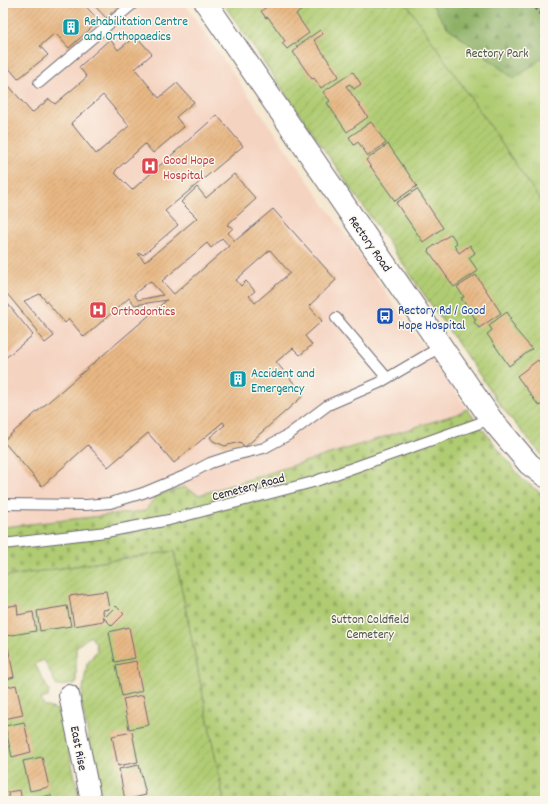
<svg xmlns="http://www.w3.org/2000/svg" width="548" height="804" viewBox="0 0 548 804" font-family="Dekko,sans-serif">
<defs>
<pattern id="grass-tufts" width="24" height="20" patternUnits="userSpaceOnUse"><rect width="24" height="20" fill="#b0cc73"/><path d="M3 7l-1-3M5 7V3M7 7l1-3M15 17l-1-3M17 17v-4M19 17l1-3" fill="none" stroke="#97af64"/></pattern>
<pattern id="forest-firs" width="22" height="20" patternUnits="userSpaceOnUse"><rect width="22" height="20" fill="#8cb065"/><path d="M5 1l3.5 6h-7zM16 11l3.5 6h-7z" fill="#728f54"/></pattern>
<pattern id="cemetery-stones" width="16" height="16" patternUnits="userSpaceOnUse"><rect width="16" height="16" fill="#b0cc73"/><path d="M2 7V4a2 2 0 0 1 4 0v3zM10 15v-3a2 2 0 0 1 4 0v3z" fill="#97af64"/></pattern>
<pattern id="garden-furrows" width="10" height="10" patternUnits="userSpaceOnUse"><rect width="10" height="10" fill="#b0cc73"/><path d="M-1 1l2-2M0 10L10 0M9 11l2-2" fill="none" stroke="#97af64"/></pattern>
<pattern id="building-hatch" width="6" height="6" patternUnits="userSpaceOnUse"><rect width="6" height="6" fill="#e8b884"/><path d="M-1 1l2-2M0 6l6-6M5 7l2-2" fill="none" stroke="#c79e73"/></pattern>
</defs>
<rect width="100%" height="100%" fill="#fbf7ec"/>
<filter id="ink" filterUnits="userSpaceOnUse"><feTurbulence type="fractalNoise" baseFrequency=".025" numOctaves="2"/><feDisplacementMap in="SourceGraphic" scale="8" xChannelSelector="R" yChannelSelector="G"/><feConvolveMatrix kernelMatrix="1 2 1 2 8 2 1 2 1" color-interpolation-filters="sRGB"/></filter>
<filter id="wash" filterUnits="userSpaceOnUse"><feTurbulence type="fractalNoise" baseFrequency=".012" numOctaves="4" result="noise"/><feDisplacementMap in="SourceGraphic" scale="16" xChannelSelector="R" yChannelSelector="G"/><feGaussianBlur stdDeviation="0.9" result="paint"/><feColorMatrix in="noise" values="0 0 0 0 0 0 0 0 0 0 0 0 0 0 0 0 0 1.4 0 .05"/><feComposite in="paint" operator="in"/></filter>
<g filter="url(#wash)">
<rect width="100%" height="100%" fill="#f5e9d3"/>
<polygon fill="#f5d3c1" points="3,3 184,3 467,409 457,414 199,495 184,487 156,496 146,511 3,527"/>
<polygon fill="url(#grass-tufts)" stroke="#697757" points="406,3 545,3 545,207"/>
<polygon fill="url(#forest-firs)" stroke="#576950" points="431,3 545,3 545,56 514,79 446,26"/>
<polygon fill="url(#cemetery-stones)" stroke="#697757" points="467,409 522,479 545,496 545,801 224,801 174,551 3,577 3,527 145,511 156,496 184,487 199,495 457,414"/>
<g fill="url(#garden-furrows)" stroke="#697757">
<polygon points="223,3 406,3 545,207 545,459 503,409"/>
<polygon points="174,551 224,801 102,801 81,702 87,664 97,650 95,642 90,636 76,647 76,684 57,686 44,660 35,664 49,691 48,697 41,699 44,706 58,710 62,718 80,801 3,801 3,577"/>
</g>
<g id="blocks">
<g fill="url(#building-hatch)" fill-rule="evenodd">
<polygon points="3,3 83,3 99,21 69,48 55,33 40,46 48,55 18,79 3,61"/>
<polygon points="92,3 122,3 106,18"/>
<polygon points="259,3 268,3 262,7"/>
<polygon points="272,3 297,3 302,10 296,14 309,33 287,49 282,43 285,41 268,17 266,18 261,11"/>
<polygon points="320,30 323,34 314,40 339,76 321,88 314,78 312,79 293,52 298,48 296,47"/>
<path d="M136,36L152,54L135,69L159,98L177,83L194,102L176,117L184,127L153,153L145,144L116,170L115,173L132,190L217,115L243,146L165,211L178,225L143,255L141,253L138,254L145,262L197,218L181,202L197,187L206,198L234,174L256,199L227,225L233,228L228,233L235,241L273,209L336,280L309,306L322,321L305,336L312,345L300,355L293,348L276,362L304,395L245,447L240,442L225,446L213,441L210,437L225,425L223,422L174,463L148,433L108,467L88,445L42,486L3,441L167,300L135,305L129,298L84,337L69,319L65,323L40,294L24,301L54,336L45,343L36,332L38,331L3,289V79L32,113L49,99L55,104L87,77L79,67L110,39L118,50ZM103,95L129,126L96,154L71,123ZM222,238L229,246L174,294L162,281L207,243L211,248ZM270,250L290,273L255,303L249,296L255,291L246,281L241,286L236,280ZM150,281L163,295L138,300L134,294Z"/>
<polygon points="353,72 361,84 354,89 350,84 346,86 368,117 347,132 327,103 330,101 323,92"/>
<polygon points="371,122 386,143 368,156 358,142 354,145 349,137"/>
<polygon points="388,144 417,186 395,201 366,160"/>
<polygon points="417,189 443,228 423,242 396,203"/>
<polygon points="451,234 457,243 454,245 459,253 470,245 475,253 469,258 478,271 454,287 428,250"/>
<polygon points="476,275 501,313 479,328 474,322 476,320 461,298 464,297 457,287"/>
<polygon points="3,298 33,335 3,360"/>
<polygon points="507,312 511,318 509,319 515,327 514,328 532,349 509,366 487,334 492,330 489,325"/>
<polygon points="538,360 545,370 545,402 539,406 517,376"/>
<polygon points="106,591 109,609 103,610 104,621 74,626 69,596"/>
<polygon points="17,605 18,615 33,612 36,631 6,636 3,623 3,607"/>
<polygon points="67,606 71,626 40,631 37,611"/>
<polygon points="116,606 124,614 112,626 104,618"/>
<polygon points="129,627 135,658 115,662 109,632"/>
<polygon points="8,647 14,677 3,680 3,648"/>
<polygon points="136,661 142,691 122,696 116,665"/>
<polygon points="16,685 23,715 4,719 3,688"/>
<polygon points="143,695 149,725 129,729 123,699"/>
<polygon points="24,722 31,752 12,757 5,726"/>
<polygon points="132,732 138,762 118,766 112,736"/>
<polygon points="3,757 6,770 3,770"/>
<polygon points="42,757 49,787 30,791 23,761"/>
<polygon points="139,765 146,795 125,800 119,769"/>
<polygon points="20,790 22,801 10,801 8,792"/>
<polygon points="51,795 52,801 32,801 32,799"/>
</g>
</g>
</g>
<g filter="url(#ink)">
<use href="#blocks" fill-opacity="0" stroke="#6c6870" stroke-width="1"/>
<g fill="none" stroke-linecap="round" stroke-linejoin="round">
<defs>
<g id="service">
<polyline points="39,83 134,3"/>
<polyline points="336,318 387,378"/>
<polyline points="3,504 86,505 110,503 143,493 189,474 210,463 231,456 264,448 288,435 328,405 379,383 442,346"/>
<polyline points="3,544 106,532 169,520 313,482 491,419"/>
</g>
<polyline id="minor" points="69,695 91,801"/>
<polyline id="tertiary" points="206,3 491,419 529,464 545,476"/>
</defs>
<use href="#service" stroke="#6c6870" stroke-width="12"/>
<use href="#minor" stroke="#6c6870" stroke-width="22"/>
<use href="#tertiary" stroke="#6c6870" stroke-width="24"/>
<polyline stroke="#6c6870" stroke-width="2.5" stroke-dasharray="3 3" stroke-linecap="butt" points="532,3 545,21"/>
<use href="#service" stroke="#fff" stroke-width="10"/>
<use href="#minor" stroke="#fff" stroke-width="20"/>
<use href="#tertiary" stroke="#fff" stroke-width="22"/>
</g>
</g>
<defs>
<symbol id="building-square" viewBox="-11 -11 22 22"><rect x="-9" y="-9" width="18" height="18" rx="4" fill="#0f9aa8" stroke="#fbf7ec"/><path d="M-4-6H4V6H1V3H-1V6H-4ZM-2.5-4.3h1.7v1.8h-1.7ZM.8-4.3h1.7v1.8H.8ZM-2.5-1h1.7V.8h-1.7ZM.8-1h1.7V.8H.8Z" fill="#fff"/></symbol>
<symbol id="hospital-square" viewBox="-11 -11 22 22"><rect x="-9" y="-9" width="18" height="18" rx="4" fill="#e0444e" stroke="#fbf7ec"/><path d="M-5-5h3v3.5h4V-5h3V5h-3V1.5h-4V5h-3Z" fill="#fff"/></symbol>
<symbol id="bus-square" viewBox="-11 -11 22 22"><rect x="-9" y="-9" width="18" height="18" rx="4" fill="#1a4fb4" stroke="#fbf7ec"/><path d="M-5-6H5V4H4V6H2V4H-2V6H-4V4H-5ZM-3.5-4V0h7V-4ZM-3.5 1.2v1.5H-2V1.2ZM2 1.2v1.5H3.5V1.2Z" fill="#fff"/></symbol>
</defs>
<g fill-rule="evenodd">
<use href="#building-square" x="61" y="17" width="20" height="20"/>
<use href="#hospital-square" x="140" y="156" width="20" height="20"/>
<use href="#hospital-square" x="88" y="300" width="20" height="20"/>
<use href="#bus-square" x="375" y="306" width="20" height="20"/>
<use href="#building-square" x="228" y="369" width="20" height="20"/>
</g>
<g text-anchor="middle" stroke-width="3" stroke-linejoin="round" paint-order="stroke">
<g font-size="13" fill="#0d838f" stroke="#fbf7ec" text-anchor="start">
<text x="84" y="25">Rehabilitation Centre<tspan x="84" dy="15">and Orthopaedics</tspan></text>
<text x="251" y="377">Accident and<tspan x="251" dy="15">Emergency</tspan></text>
</g>
<g font-size="13" fill="#4d554c" stroke="#fbf7ec">
<text x="497" y="57">Rectory Park</text>
<text x="370" y="623">Sutton Coldfield<tspan x="370" dy="15">Cemetery</tspan></text>
</g>
<g font-size="13" fill="#be3a42" stroke="#fbf7ec" text-anchor="start">
<text x="163" y="164">Good Hope<tspan x="163" dy="15">Hospital</tspan></text>
<text x="111" y="315">Orthodontics</text>
</g>
<g font-size="13" fill="#22223b" stroke="#fbf7ec">
<text transform="translate(371 243) rotate(55)" y="5">Rectory Road</text>
<text transform="translate(248 486) rotate(-15)" y="5">Cemetery Road</text>
<text transform="translate(80 748) rotate(79)" y="5">East Rise</text>
</g>
<g font-size="13" fill="#164399" stroke="#fbf7ec" text-anchor="start">
<text x="398" y="314">Rectory Rd / Good<tspan x="398" dy="15">Hope Hospital</tspan></text>
</g>
</g>
<rect width="548" height="804" fill="none" stroke="#fbf7ec" stroke-width="16"/>
</svg>
